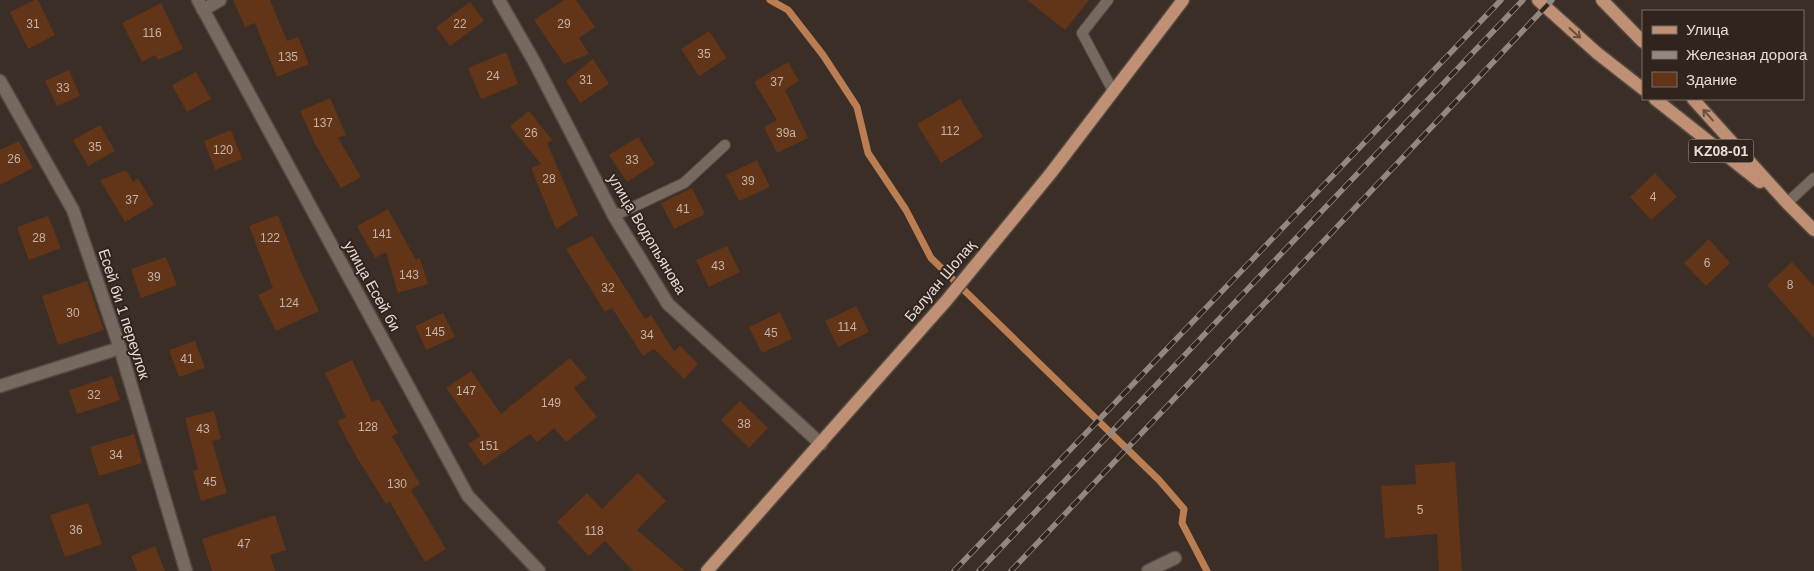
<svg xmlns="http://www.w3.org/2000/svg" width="1814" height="571" viewBox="0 0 1814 571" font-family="Arial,sans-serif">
<rect width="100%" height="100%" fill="#3b2e26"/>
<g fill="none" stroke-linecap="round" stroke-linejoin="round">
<polyline stroke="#bb7e53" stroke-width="7" points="770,0 788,10 823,55 857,107 868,153 906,210 931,258 1159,480 1184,509 1182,523 1207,571"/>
</g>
<g fill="#623418">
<polygon points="35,0 38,0 55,35 28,49 10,12"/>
<polygon points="233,0 270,0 287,41 298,37 309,64 277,77 255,23 245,27"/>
<polygon points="564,0 576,0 595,27 579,38 589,54 564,64 534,20"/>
<polygon points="1027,0 1089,0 1065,30"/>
<polygon points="470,2 484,21 450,46 436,27"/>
<polygon points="161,3 183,49 158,60 155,55 142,62 122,23"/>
<polygon points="709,31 727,58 699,76 681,49"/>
<polygon points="506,52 518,84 481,99 468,68"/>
<polygon points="593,59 609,84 580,103 566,81"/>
<polygon points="788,62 799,81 785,90 808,138 777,153 764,127 777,120 754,82"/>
<polygon points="69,70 80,96 57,106 45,81"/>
<polygon points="196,72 211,99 187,112 172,85"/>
<polygon points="330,98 346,135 338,138 361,177 341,188 316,146 300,111"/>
<polygon points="960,99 983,137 941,163 917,124"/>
<polygon points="529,111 552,140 547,143 578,215 556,229 531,168 541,164 510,126"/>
<polygon points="100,125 115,151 88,166 73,140"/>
<polygon points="231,130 242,159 215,170 204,141"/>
<polygon points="638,137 655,164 627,182 609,155"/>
<polygon points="19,141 33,168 0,185 0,150"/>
<polygon points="757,160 770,187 739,201 726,175"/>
<polygon points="126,170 133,182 138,178 154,205 125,222 100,180"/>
<polygon points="1655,173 1677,197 1651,220 1630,197"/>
<polygon points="692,188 705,214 674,229 661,203"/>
<polygon points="388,209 416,260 420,258 428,284 398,293 386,252 375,258 357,226"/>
<polygon points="278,215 298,266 319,311 276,331 258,295 273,288 249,226"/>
<polygon points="48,216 61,248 29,260 17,227"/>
<polygon points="592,236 645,319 651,315 674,351 680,346 698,364 684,379 654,349 643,356 612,308 605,312 566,249"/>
<polygon points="1709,239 1730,263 1706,286 1684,263"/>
<polygon points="727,246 740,272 709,287 696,260"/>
<polygon points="166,257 177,285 141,298 131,269"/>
<polygon points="1792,262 1814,286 1814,338 1767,285"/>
<polygon points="87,281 104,330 58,345 42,296"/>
<polygon points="856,306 869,332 838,347 825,321"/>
<polygon points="780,312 792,339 762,353 749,327"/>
<polygon points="443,313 455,337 426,350 415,326"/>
<polygon points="195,341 205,368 179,377 169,350"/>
<polygon points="570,358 587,378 574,388 597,417 566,442 554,428 537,442 530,434 484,466 468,444 480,436 446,388 471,371 501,414"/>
<polygon points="352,360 372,402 379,399 398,433 392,436 420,484 411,490 446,549 425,562 390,502 386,504 356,456 337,421 346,417 325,373"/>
<polygon points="112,376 120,400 77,414 69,390"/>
<polygon points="740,401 768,428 749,448 721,420"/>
<polygon points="214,411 221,439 212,441 227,493 201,501 193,471 198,469 185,418"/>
<polygon points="134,434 142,463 99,476 90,447"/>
<polygon points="1455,462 1462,571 1439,571 1437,534 1385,538 1381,486 1416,484 1415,465"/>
<polygon points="638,473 666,501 637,530 685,571 633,571 605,541 589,556 557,522 587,493 602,509"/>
<polygon points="88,503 102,544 65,557 50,515"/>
<polygon points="275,515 286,550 270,555 275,571 212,571 202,539"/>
<polygon points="155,546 165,571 137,571 131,556"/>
</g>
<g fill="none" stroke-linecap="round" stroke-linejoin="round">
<defs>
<g id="lane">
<polyline points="1108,0 1082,33 1113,91"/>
<polyline points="1787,203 1814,178"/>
<polyline points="614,216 684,183 725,145"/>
</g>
<g id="street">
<polyline points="198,0 468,496 539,571"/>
<polyline points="499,0 535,63 614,216 668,304 821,444"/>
<polyline points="203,10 220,0"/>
<polyline points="0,81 73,210 120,348 186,571"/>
<polyline points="0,386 120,348"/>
<polyline points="1148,571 1175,558"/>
</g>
<g id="primary">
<polyline points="1538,0 1597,53 1643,89"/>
<polyline points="1602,0 1643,42"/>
<polyline points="1655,99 1760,182"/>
<polyline points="1693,99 1787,203 1814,230"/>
<polyline points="707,571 946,301 1051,173 1183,0"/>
</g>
</defs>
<use href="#lane" stroke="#554a43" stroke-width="12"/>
<use href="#street" stroke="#554a43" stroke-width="15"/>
<use href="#primary" stroke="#554a43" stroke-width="15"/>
<use href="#lane" stroke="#786960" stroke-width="10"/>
<use href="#street" stroke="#786960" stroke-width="12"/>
<use href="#primary" stroke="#c09074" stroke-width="12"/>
<defs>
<g id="rail">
<polyline points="954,571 1501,0"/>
<polyline points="979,571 1523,0"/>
<polyline points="1011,571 1552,0"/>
</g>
</defs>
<use href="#rail" stroke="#928781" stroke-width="5.5"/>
<use href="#rail" stroke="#31241c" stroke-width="4" stroke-dasharray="11" stroke-linecap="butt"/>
</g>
<defs><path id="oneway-shaft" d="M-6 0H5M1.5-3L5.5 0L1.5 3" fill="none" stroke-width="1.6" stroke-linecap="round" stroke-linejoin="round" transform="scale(1.25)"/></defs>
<g stroke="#6a4f3f">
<use href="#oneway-shaft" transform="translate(1575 33) rotate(42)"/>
<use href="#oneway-shaft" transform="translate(1708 115) rotate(-132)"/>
</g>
<g text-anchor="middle" stroke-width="4" stroke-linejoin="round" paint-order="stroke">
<g font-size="12" fill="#c5b3a8">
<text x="33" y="28">31</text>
<text x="460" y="28">22</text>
<text x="564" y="28">29</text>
<text x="152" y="37">116</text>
<text x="704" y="58">35</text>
<text x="288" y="61">135</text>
<text x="493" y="80">24</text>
<text x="586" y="84">31</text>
<text x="777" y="86">37</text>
<text x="63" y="92">33</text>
<text x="323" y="127">137</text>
<text x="950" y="135">112</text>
<text x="531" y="137">26</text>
<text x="786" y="137">39а</text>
<text x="95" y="151">35</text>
<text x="223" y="154">120</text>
<text x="14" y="163">26</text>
<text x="632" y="164">33</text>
<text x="549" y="183">28</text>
<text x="748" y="185">39</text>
<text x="1653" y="201">4</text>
<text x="132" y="204">37</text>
<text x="683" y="213">41</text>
<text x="382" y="238">141</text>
<text x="39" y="242">28</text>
<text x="270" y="242">122</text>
<text x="1707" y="267">6</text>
<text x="718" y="270">43</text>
<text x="409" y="279">143</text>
<text x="154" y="281">39</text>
<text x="1790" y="289">8</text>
<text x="608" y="292">32</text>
<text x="289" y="307">124</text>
<text x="73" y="317">30</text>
<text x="847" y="331">114</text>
<text x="435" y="336">145</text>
<text x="771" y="337">45</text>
<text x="647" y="339">34</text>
<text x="187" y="363">41</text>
<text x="466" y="395">147</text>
<text x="94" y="399">32</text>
<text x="551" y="407">149</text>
<text x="744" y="428">38</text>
<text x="368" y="431">128</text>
<text x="203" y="433">43</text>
<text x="489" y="450">151</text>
<text x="116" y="459">34</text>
<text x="210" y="486">45</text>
<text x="397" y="488">130</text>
<text x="1420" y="514">5</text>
<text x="76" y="534">36</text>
<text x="594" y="535">118</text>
<text x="244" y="548">47</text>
</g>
<rect fill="#31241c" stroke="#b0a6a0" stroke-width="1" x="1688.5" y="139.5" width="65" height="23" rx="4"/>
<g font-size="14" font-weight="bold" fill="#e6ddd8">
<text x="1721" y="156">KZ08-01</text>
</g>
<g font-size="15" fill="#e6ddd8" stroke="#31241c">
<text transform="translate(647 234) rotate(59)" y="5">улица Водопьянова</text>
<text transform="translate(940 281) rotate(-50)" y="5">Балуан Шолақ</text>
<text transform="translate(372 286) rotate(61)" y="5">улица Есей би</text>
<text transform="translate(124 314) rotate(72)" y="5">Есей би 1 переулок</text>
</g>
</g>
<rect x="1642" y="10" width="162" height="90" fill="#31241c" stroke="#796e67"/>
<rect x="1652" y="26" width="25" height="8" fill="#c09074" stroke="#796e67"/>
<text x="1686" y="35" font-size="15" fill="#e6ddd8">Улица</text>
<rect x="1652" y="51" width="25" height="8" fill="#928781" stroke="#796e67"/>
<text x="1686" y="60" font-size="15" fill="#e6ddd8">Железная дорога</text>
<rect x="1652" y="72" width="25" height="15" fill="#623418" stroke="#796e67"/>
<text x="1686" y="85" font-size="15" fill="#e6ddd8">Здание</text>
</svg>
